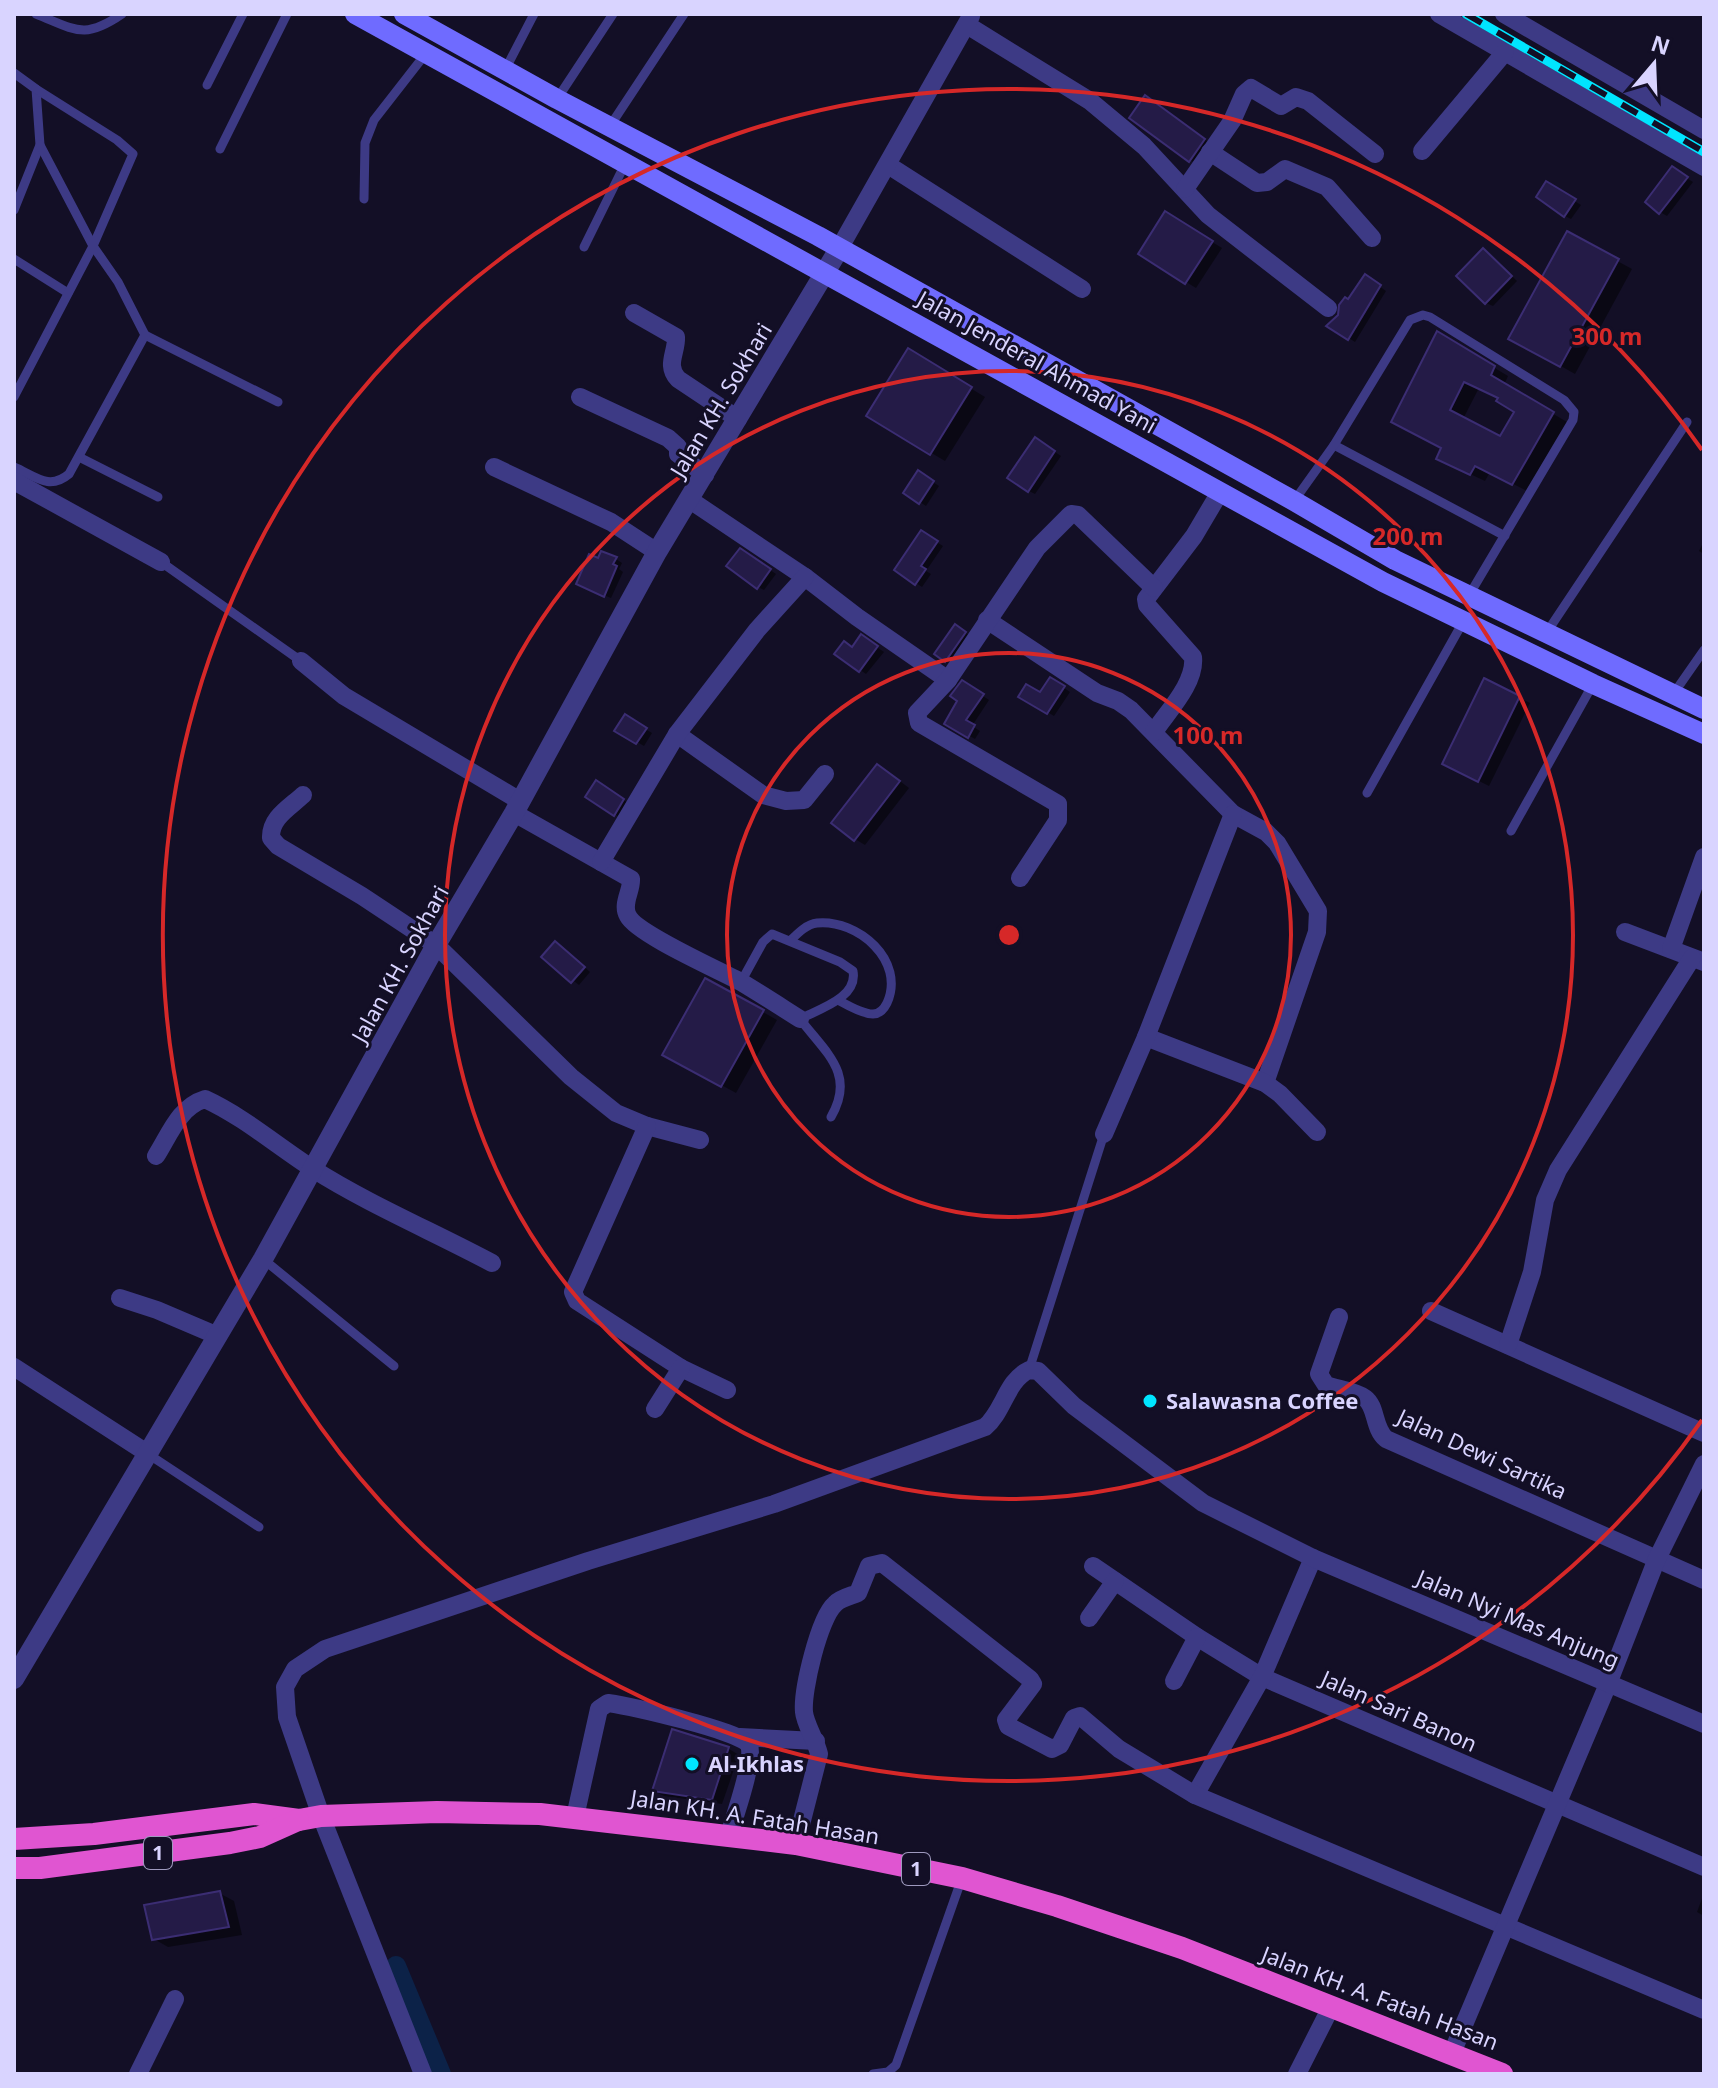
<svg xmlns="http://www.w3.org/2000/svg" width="1718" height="2088" viewBox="0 0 1718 2088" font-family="'Noto Sans',sans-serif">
<rect width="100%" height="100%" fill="#130f26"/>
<g fill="#0007" fill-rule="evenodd">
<polygon points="1156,104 1214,146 1201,166 1190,160"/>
<polygon points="1672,169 1693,182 1667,216 1660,212"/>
<polygon points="1547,184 1581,205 1571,219 1565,216"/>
<polygon points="1166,214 1222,248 1196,288 1140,254"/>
<polygon points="1568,234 1632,269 1575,374 1511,338"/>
<polygon points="1489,254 1517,281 1493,306 1486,303"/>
<polygon points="1372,281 1386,291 1355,342 1329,325 1340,316 1348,301"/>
<path d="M1438,334L1508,376L1504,385L1567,422L1527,491L1490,472L1485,481L1453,466ZM1479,388L1500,398L1517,411L1500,438L1463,419Z"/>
<polygon points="909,351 985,397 945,461 869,416"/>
<polygon points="1042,443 1061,456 1035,494 1029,491"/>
<polygon points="919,473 939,486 926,506 906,493"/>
<polygon points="922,533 943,546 926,571 931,574 922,587 916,583"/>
<polygon points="1704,541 1704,554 1699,551"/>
<polygon points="747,554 776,574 764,590 758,587"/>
<polygon points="616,559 622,563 619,569 623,572 611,598 584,587 599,560"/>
<polygon points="962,630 971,637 953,664 936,653"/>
<polygon points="868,641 884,652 866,674 837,654"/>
<polygon points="1051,679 1070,692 1054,716 1021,696 1041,694"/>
<polygon points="1485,681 1530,703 1489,786 1455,769"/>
<polygon points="963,683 989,700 972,726 980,731 975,739 947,723 960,700"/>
<polygon points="625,717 652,733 644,746 617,730"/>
<polygon points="888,772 909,788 865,845 855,839"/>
<polygon points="596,783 630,804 621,818 588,797"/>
<polygon points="562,947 590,972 579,985 543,957"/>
<polygon points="706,980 777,1020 736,1093 665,1054"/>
<polygon points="674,1732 729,1749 739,1755 722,1804 664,1796 654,1791"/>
<polygon points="219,1893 234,1901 242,1935 168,1947 154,1939"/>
<polygon points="1704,1893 1704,1916 1697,1912"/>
</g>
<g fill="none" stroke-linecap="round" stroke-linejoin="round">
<polyline stroke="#0c2248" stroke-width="20" points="396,1966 441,2074"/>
</g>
<g fill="#241b47" stroke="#3b2d73" stroke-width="2" fill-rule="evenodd">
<polygon points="1145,95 1205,139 1189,162 1129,118"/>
<polygon points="1672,166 1688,177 1659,214 1645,202"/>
<polygon points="1546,181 1576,199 1564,217 1536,197"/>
<polygon points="1165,211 1213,241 1185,284 1138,254"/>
<polygon points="1567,231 1619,259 1560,367 1508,339"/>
<polygon points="1483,248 1512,276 1485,304 1456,276"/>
<polygon points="1365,274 1381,285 1348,340 1326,326 1338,315 1339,305 1345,297 1348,299"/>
<path d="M1437,331L1495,366L1491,375L1554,412L1512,485L1475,466L1470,475L1436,459L1441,448L1391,422ZM1464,382L1498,398L1496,401L1514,412L1500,436L1450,410Z"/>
<polygon points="908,348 972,387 930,455 866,416"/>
<polygon points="1035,437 1055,451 1028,492 1007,478"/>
<polygon points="918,470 934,481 919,504 903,493"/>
<polygon points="921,530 938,541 921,566 926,569 915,585 894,570"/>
<polygon points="740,548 771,569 757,589 726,566"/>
<polygon points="601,551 617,557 613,564 617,566 604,597 576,584 589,554 598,558"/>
<polygon points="955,624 966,632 945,662 934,654"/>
<polygon points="861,634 878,646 859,672 834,654 844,641 852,647"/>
<polygon points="1050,677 1065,686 1047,714 1018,697 1026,684 1040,692"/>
<polygon points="1484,678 1520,696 1478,782 1442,764"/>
<polygon points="962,680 984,694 966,720 975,725 968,738 944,724 957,701 950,696"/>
<polygon points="625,714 647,728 636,744 614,731"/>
<polygon points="877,764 900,781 854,841 831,823"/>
<polygon points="596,780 624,799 614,816 585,797"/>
<polygon points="555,941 585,967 571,983 541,957"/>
<polygon points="705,978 764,1010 721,1087 662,1055"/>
<polygon points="672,1729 729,1747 712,1800 652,1791"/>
<polygon points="220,1891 229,1927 152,1940 144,1905"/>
</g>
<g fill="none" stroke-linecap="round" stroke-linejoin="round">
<g stroke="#3d3a85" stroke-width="9">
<path d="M36,14C76,30 84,40 122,14"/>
<polyline points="505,70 534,14"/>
<polyline points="14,73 36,89 40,145 14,210"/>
<polyline points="207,85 243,14"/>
<polyline points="557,99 613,14"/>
<polyline points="610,126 684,14"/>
<polyline points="220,149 287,14"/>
<polyline points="364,199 365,143 374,120 427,52"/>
<polyline points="584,247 626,162"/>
<polyline points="14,259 68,293"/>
<polyline points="145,335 278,402"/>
<polyline points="14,397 93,246 133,154 117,140 36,89"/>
<polyline points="1334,445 1505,536"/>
<polyline points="79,457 158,497"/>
<path d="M14,467C35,476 49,491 69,474L145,335L118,282L93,246L40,145"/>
<polyline points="1294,501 1334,445 1410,320 1423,315 1430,317 1564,400 1574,412 1573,420 1468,597"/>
<polyline points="161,562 301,661"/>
<polyline points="1547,632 1687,422"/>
<polyline points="1674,693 1704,650"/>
<polyline points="1367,793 1463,622"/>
<polyline points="1511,831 1593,684"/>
<path d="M791,940C798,933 807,924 817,923C858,919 906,961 887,1003C884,1009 880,1014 873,1014C862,1014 847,1005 838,1000"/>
<path d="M741,982L763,942L772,934L840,962L853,971C858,998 819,1009 800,1019C826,1053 856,1074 831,1117"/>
<polyline points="263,1259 394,1366"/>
<polyline points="1029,1370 1104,1134"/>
<polyline points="148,1454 259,1527"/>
<polyline points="873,2074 888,2072 896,2065 962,1878"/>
</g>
<g stroke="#3d3a85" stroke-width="18">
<polyline points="1439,14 1704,167"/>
<polyline points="1504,14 1704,130"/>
<polyline points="967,25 1090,101 1144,146 1208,215 1328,308"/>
<polyline points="1422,151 1505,52"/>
<polyline points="1210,152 1257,183 1267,182 1285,169 1327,187 1372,238"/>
<polyline points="888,165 1082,289"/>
<polyline points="1185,189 1232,121 1244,94 1251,88 1281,106 1296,97 1308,101 1375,154"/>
<polyline points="839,249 971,16"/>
<path d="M634,313L676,337C677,352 665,365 678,379L738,419"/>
<polyline points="580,397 668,438 678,447 678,454 705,475"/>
<polyline points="494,467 611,522 657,552"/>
<polyline points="14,481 161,562"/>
<polyline points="690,500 805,577 857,617 948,680"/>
<polyline points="987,620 1097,693 1118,701 1131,710 1233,814 1266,832 1277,843 1318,911 1317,932 1265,1083"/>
<polyline points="301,661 344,696 520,801"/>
<path d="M1154,732C1167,712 1196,683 1193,657L1147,605L1146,599L1194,536L1220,492"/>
<polyline points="677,734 763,795 786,801 804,800 825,774"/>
<path d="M303,795C289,808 270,818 271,838L278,846L362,896L436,945L571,1077L616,1113L647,1126L700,1140"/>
<path d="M514,813L631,879C632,891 621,904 628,916C637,934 719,970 741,982C761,994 781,1007 800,1019"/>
<polyline points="601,862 677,734 757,630 805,577"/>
<polyline points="1020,878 1058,820 1058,804 919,723 917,713 948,680 1037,548 1071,514 1078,515 1154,588"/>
<polyline points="1625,932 1704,962"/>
<polyline points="1671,949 1704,857"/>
<polyline points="1146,1037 1265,1083 1280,1094 1317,1132"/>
<polyline points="647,1126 573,1292 577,1301 681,1368 727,1390"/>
<polyline points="1104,1134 1146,1037 1233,814"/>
<path d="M156,1156C170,1134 179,1107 205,1099C244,1117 277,1146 313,1169C368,1204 434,1232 492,1263"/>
<polyline points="120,1298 157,1310 218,1336"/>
<polyline points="1431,1311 1704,1433"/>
<path d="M1339,1317L1319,1374L1326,1385C1337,1389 1356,1391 1365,1398C1377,1407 1373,1428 1386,1439L1704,1580"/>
<polyline points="1508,1345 1532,1272 1545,1200 1558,1170 1692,958"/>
<polyline points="14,1367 147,1453"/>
<polyline points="655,1409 681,1368"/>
<polyline points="1093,1566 1197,1637 1262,1677 1704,1867"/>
<polyline points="1089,1618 1115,1581"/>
<polyline points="1174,1681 1197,1637"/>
<polyline points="740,1737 816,1741"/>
<polyline points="1195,1795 1262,1677 1313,1558"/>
<path d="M575,1817L599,1709L608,1703C629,1706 742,1731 749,1745C755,1759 734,1818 729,1835"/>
<path d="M796,1844L819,1754C816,1740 805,1724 804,1712C802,1691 819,1618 835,1604C840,1598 851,1596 858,1593L869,1566L882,1563L1030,1679L1033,1684L1006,1720L1008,1726L1052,1749L1060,1745L1074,1718L1080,1716L1119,1749L1195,1795L1704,2010"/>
<polyline points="1452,2053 1608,1684 1656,1561 1704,1464"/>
<polyline points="138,2074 175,1999"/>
<path d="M423,2074L321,1816L287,1717L285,1687L295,1669L325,1649L588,1561L774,1504L985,1427C1004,1411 1006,1381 1029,1370L1038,1371L1074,1406L1203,1503L1313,1558L1704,1724"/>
<polyline points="1297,2074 1331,2007"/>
</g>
<polyline stroke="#3d3a85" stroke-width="20" points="14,1679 263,1259 436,945 514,813 657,552 839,249"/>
<g stroke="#6f6bff" stroke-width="20">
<polyline points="355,14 1383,582 1593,684 1704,734"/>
<polyline points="404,14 557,99 818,236 1294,501 1395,560 1704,709"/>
</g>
<g stroke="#e055d1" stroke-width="22">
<polyline points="14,1839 94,1834 254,1814 299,1820 321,1816 437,1812 540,1814 796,1844 962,1878 1057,1906 1182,1948 1502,2074"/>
<polyline points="14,1868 40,1868 230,1843 260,1837 298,1820"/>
</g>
<defs>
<polyline id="rail" points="1466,14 1704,152"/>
</defs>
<use href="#rail" stroke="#00e5ff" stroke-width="9"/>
<use href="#rail" stroke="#130f26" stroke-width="6" stroke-dasharray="18" stroke-linecap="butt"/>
</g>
<g fill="none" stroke="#d62828" stroke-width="4">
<circle cx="1009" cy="935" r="282"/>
<circle cx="1009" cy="935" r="564"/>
<path d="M1702 1420A846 846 0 1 1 1702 450"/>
</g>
<g fill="#00e5ff" stroke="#130f26" stroke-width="3">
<circle cx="1150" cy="1401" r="8"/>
<circle cx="692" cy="1764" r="8"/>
</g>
<g text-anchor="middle" stroke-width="6" stroke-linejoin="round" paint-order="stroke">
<g fill="#130f26" stroke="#9e99be" stroke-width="2">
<rect x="144" y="1837" width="28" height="32" rx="6"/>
<rect x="902" y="1853" width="28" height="32" rx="6"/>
</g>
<g font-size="20" font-weight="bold" fill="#d9d4ff">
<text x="158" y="1860">1</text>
<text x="916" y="1876">1</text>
</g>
<g font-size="22" fill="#d9d4ff" stroke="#130f26">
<text transform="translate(1037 362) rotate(29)" y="8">Jalan Jenderal Ahmad Yani</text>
<text transform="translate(721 400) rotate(-59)" y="8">Jalan KH. Sokhari</text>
<text transform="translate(400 964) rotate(-61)" y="8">Jalan KH. Sokhari</text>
<text transform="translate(1482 1454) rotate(25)" y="8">Jalan Dewi Sartika</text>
<text transform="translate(1518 1619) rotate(23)" y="8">Jalan Nyi Mas Anjung</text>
<text transform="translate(1399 1711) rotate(24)" y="8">Jalan Sari Banon</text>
<text transform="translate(755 1817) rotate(9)" y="8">Jalan KH. A. Fatah Hasan</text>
<text transform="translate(1380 1998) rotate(21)" y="8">Jalan KH. A. Fatah Hasan</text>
</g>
<g font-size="22" font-weight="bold" fill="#d9d4ff" stroke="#130f26" text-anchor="start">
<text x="1166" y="1409">Salawasna Coffee</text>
<text x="708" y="1772">Al-Ikhlas</text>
</g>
</g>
<circle cx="1009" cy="935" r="12" fill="#d62828" stroke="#130f26" stroke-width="4"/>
<g font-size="24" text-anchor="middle" font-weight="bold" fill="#d62828" stroke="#130f26" stroke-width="6" stroke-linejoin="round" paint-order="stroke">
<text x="1607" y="345">300 m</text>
<text x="1408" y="545">200 m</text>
<text x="1208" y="744">100 m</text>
</g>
<rect width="1718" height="2088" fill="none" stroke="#d9d4ff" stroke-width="32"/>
<g transform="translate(1654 64) rotate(19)" stroke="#130f26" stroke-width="6" paint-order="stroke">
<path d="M0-6L14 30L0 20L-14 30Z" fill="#d9d4ff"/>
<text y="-12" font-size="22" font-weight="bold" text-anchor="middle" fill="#d9d4ff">N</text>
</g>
</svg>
